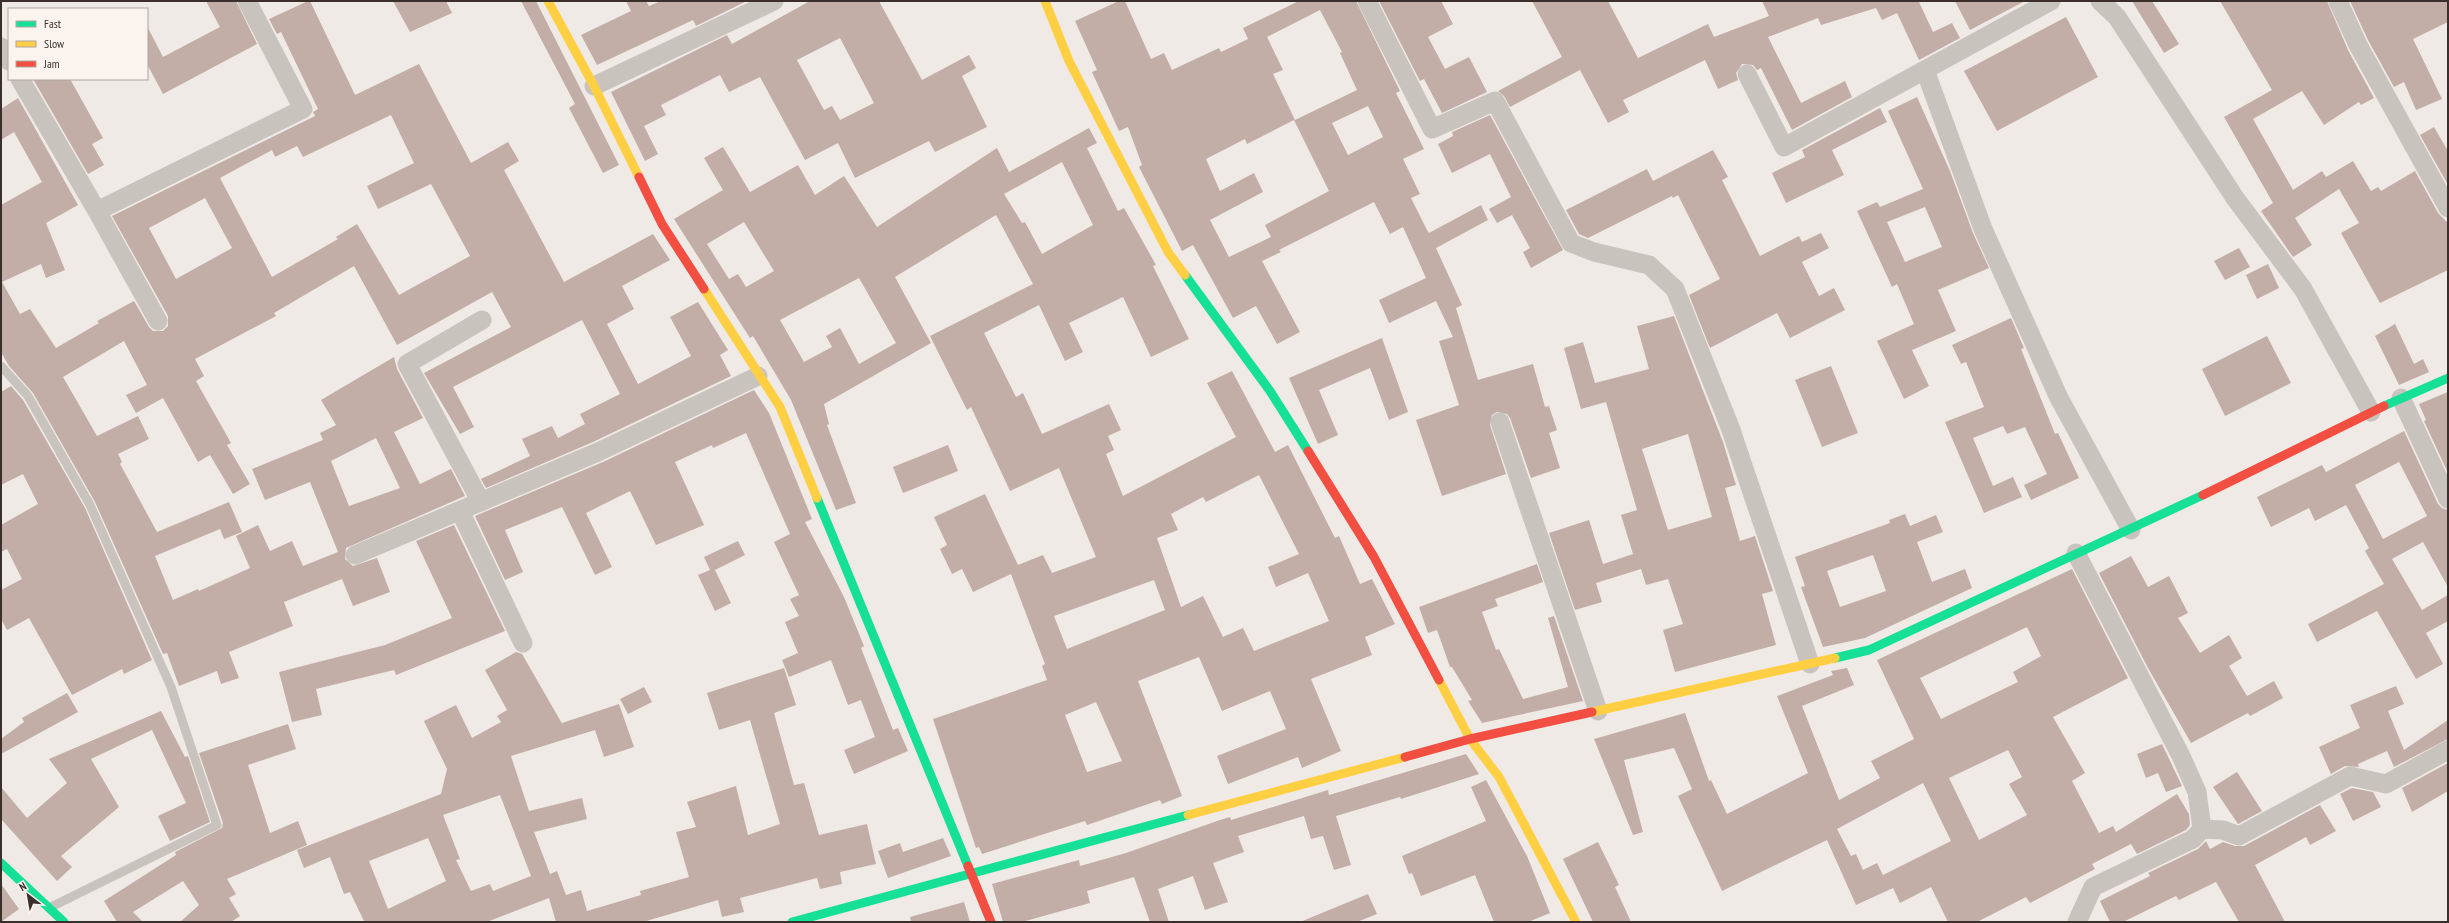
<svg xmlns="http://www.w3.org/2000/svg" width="2449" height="923" viewBox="0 0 2449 923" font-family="'PT Sans Narrow',sans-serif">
<rect width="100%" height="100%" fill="#efeae5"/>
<g fill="#c2aea7" fill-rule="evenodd">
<polygon points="206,1 236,1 257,44 163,94 147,64 147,26 163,57 220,27"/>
<path d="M308,1H310L355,95L419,64L471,163L508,142L519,161L504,170L564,282L653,234L670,260L622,286L634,309L607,324L638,384L691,356L670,317L698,302L728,350L720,355L731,376L593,442L486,488L481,479L530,456L522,439L552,426L558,438L585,424L580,414L620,394L582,320L453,387L474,427L460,434L424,373L511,327L492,292L397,345L354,266L274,313L276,316L195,359L204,376L196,381L231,443L227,445L250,484L233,494L210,455L198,462L163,398L136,413L126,395L147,385L124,341L63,377L97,436L138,416L149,439L118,454L122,462L120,464L157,532L229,502L242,532L224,539L220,529L155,556L173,600L198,589L199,591L250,568L236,536L258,525L270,551L292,541L303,566L338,552L310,482L265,500L252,469L323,440L320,433L336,425L321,400L394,357L397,369L423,418L394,432L420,484L451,469L465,496L346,548L345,559L353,566L377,558L390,592L353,606L342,579L284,602L293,626L229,652L239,678L221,684L217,671L179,686L167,653L163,654L95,502L33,393L9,366L1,352V205L42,182L14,132L1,140V109L18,98L78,205L46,223L65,270L46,278L41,264L2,282L20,314L30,309L56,348L99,323L97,321L134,301L149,327L153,331H163L168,326V316L112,216L315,116L313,112L318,109L281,32L277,34L269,19ZM391,115L414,163L367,186L378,209L431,184L470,256L399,295L357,224L336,237L338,239L272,277L220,178L272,150L275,157L297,146L303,157ZM205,198L232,248L176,279L149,228ZM376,438L400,488L349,506L331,461Z"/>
<polygon points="393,1 446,1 452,13 410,32"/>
<polygon points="521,1 536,1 619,165 603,173 569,108 575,104"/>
<polygon points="626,1 646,1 649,6 661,1 747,1 696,26 693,20 597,65 581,35 631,11"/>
<path d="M810,1H879L922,80L969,55L976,68L962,76L987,127L935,152L929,141L855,178L838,143L805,160L760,77L729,92L720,75L661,105L666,115L644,126L658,154L645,161L611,92L727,35L732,44ZM840,38L874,103L840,120L832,106L824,110L797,60Z"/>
<path d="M1119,1H1125L1151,59L1164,53L1172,70L1219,48L1221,52L1248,39L1243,28L1299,1H1356L1400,91L1396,93L1424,149L1403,159L1420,194L1411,198L1427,230L1429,233L1481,205L1488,220L1436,248L1462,305L1456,308L1478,380L1533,364L1545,407L1549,406L1557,430L1549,433L1560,468L1531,478L1510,418L1507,414L1497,412L1492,415L1490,425L1506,474L1442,496L1416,420L1459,405L1439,341L1453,337L1436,301L1389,323L1379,300L1426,278L1403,227L1390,234L1374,202L1279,250L1281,252L1262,261L1300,332L1277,344L1256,306L1233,318L1193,245L1182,251L1179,245L1139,167L1142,165L1128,127L1119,131L1092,72L1097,70L1075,21ZM1320,10L1342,52L1340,53L1357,90L1295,120L1273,74L1283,70L1267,37ZM1368,106L1383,137L1348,155L1332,123ZM1294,120L1329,191L1265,225L1271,237L1229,257L1210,220L1263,192L1254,173L1220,191L1206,159L1245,139L1247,144Z"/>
<polygon points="1379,1 1441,1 1453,24 1428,37 1445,69 1469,57 1487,92 1442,113 1424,79 1420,81"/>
<polygon points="1532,1 1608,1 1638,58 1708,24 1714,37 1769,16 1762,1 1921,1 1919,2 1933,32 1952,23 1960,38 1919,60 1897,13 1882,20 1876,8 1821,25 1818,18 1768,37 1801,103 1845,81 1852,97 1792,130 1761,68 1757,70 1753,65 1742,64 1736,73 1738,80 1718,89 1705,60 1623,100 1629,112 1608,123 1580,70 1510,107 1504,96 1498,91 1562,57"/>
<polygon points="1955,1 2025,1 1970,30"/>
<polygon points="2132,1 2152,1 2179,44 2164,53"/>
<polygon points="2220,1 2327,1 2348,50 2374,98 2361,105 2359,102 2324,125 2302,91 2253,119 2293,190 2322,171 2326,177 2353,161 2371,191 2378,187 2381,191 2415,171 2438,213 2448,223 2448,270 2380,303 2341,233 2359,223 2339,189 2295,218 2312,245 2293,257 2261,211 2273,203 2224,117 2272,90"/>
<polygon points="2350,1 2448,1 2448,22 2413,39 2442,99 2416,110 2404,82 2394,87 2368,40"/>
<polygon points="2066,17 2098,77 1997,131 1964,71"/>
<polygon points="33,79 70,79 103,138 92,144 104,165 88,174"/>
<path d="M1917,97L1950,171L1973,233L1989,268L1938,290L1956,331L1912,350L1929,386L1904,399L1877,341L1914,324L1897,284L1892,287L1857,211L1877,202L1880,207L1923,189L1888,111ZM1925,207L1942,247L1905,262L1887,222Z"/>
<polygon points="1880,108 1887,122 1832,150 1844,175 1786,203 1772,173 1805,157 1802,150"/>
<polygon points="1490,115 1563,250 1531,268 1523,252 1530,248 1512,215 1497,223 1489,209 1511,197 1490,154 1452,173 1438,144 1453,136 1452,132"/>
<polygon points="2434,127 2448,151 2448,185 2420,135"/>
<path d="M1089,128L1097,143L1087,148L1118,211L1124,208L1156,265L1153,266L1189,339L1151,357L1123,297L1069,323L1083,352L1065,361L1039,305L984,333L1016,397L1023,393L1042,434L1109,404L1121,430L1108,436L1114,450L1106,454L1123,496L1236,437L1207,383L1232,371L1275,452L1288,445L1335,538L1339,536L1360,584L1372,579L1395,624L1365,637L1372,655L1311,679L1341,751L1302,768L1298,757L1228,784L1217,756L1286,729L1270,691L1222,711L1199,657L1138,681L1182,796L1162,804L1160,800L1087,825L1085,821L982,854L979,847L976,848L933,719L1047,680L1042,666L1045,664L1011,574L973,592L962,569L952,574L940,549L947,545L934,517L985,494L1018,565L1043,555L1052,573L1096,557L1059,468L1010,491L971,407L967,410L930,336L1033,284L996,215L895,277L931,343L824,404L829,424L827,425L856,503L836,510L791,400L753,336L750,338L674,219L723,190L704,158L723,147L750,192L798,165L815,195L844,176L877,227L997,148L1009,172ZM1062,162L1093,225L1042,254L1025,222L1022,223L1004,194ZM744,222L774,271L746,287L738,274L729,279L707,244ZM859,278L896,343L859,364L840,328L826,336L832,347L804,362L780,320ZM1259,475L1299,554L1268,567L1276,587L1308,573L1329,621L1254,651L1243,628L1223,637L1203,596L1181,607L1157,538L1178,530L1171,514L1203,497L1206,502ZM1154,580L1165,610L1067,649L1054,616ZM1096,702L1122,761L1087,772L1065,715Z"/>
<polygon points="1713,150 1728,177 1722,180 1760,256 1799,236 1802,242 1821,233 1829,248 1802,262 1819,296 1834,288 1845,310 1790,338 1777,313 1710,348 1689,295 1720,279 1678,195 1673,198 1672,196 1588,238 1579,234 1566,210 1647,169 1653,181"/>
<polygon points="2239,248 2250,267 2225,280 2214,261"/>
<polygon points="2268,264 2279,288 2257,299 2246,275"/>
<path d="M1674,316L1723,442L1736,485L1725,488L1740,541L1755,536L1773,591L1762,594L1776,645L1675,672L1663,630L1683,624L1668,579L1646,585L1641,569L1596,583L1602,602L1575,610L1549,533L1589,520L1603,564L1633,554L1621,515L1637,510L1606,402L1581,409L1564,348L1583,342L1595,383L1649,369L1637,326ZM1688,434L1712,517L1668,530L1642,449Z"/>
<polygon points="2011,318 2024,348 2021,349 2055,434 2058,433 2079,478 2031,500 2024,485 2047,474 2025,427 2007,434 2003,426 1973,438 1993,486 2013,477 2022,497 1984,513 1945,422 1984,407 1966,362 1961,364 1952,345"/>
<polygon points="2395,324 2414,364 2423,359 2429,372 2399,385 2375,336"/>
<polygon points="2267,336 2291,383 2225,416 2202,369"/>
<polygon points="1382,338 1408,412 1389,420 1370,368 1319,390 1338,435 1318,444 1289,378"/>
<polygon points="1831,366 1858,433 1822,447 1795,380"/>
<polygon points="11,386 23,400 85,508 152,660 124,674 122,669 72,695 29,618 7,630 1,619 1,590 22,579 7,549 1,552 1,525 38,504 23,474 1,485 1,392"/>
<polygon points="754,390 769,413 812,519 805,522 844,597 864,646 861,648 893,730 898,728 908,751 854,774 844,750 875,737 861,700 848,705 831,660 789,677 782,660 798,653 785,622 799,616 790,599 799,595 774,542 790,534 746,433 713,448 712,445 675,462 704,525 656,545 630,491 586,513 612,567 595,575 562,507 505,530 523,572 505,580 475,516 603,462"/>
<polygon points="2448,392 2448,473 2424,421 2426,420 2419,404"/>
<path d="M2404,431L2438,504L2442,508L2448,510V587L2423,542L2392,559L2422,610L2448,595V621L2426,633L2443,664L2416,679L2377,611L2317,642L2308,624L2384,584L2365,551L2369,548L2346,505L2315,521L2309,508L2271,527L2257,497L2322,465L2326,472ZM2399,462L2427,516L2383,539L2355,485Z"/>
<polygon points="948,445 958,471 903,493 893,467"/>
<path d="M1905,514L1910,526L1936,515L1943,532L1917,542L1932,582L1965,569L1972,588L1865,638L1823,647L1801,587L1805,586L1795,557L1890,523L1889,520ZM1873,555L1886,591L1840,607L1827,571Z"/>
<polygon points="454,525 505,631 396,675 394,670 316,689 322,715 292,722 279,672 385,645 452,618 416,541"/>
<polygon points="738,541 745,555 715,570 731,603 715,611 698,575 710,570 704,557"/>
<polygon points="2131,556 2148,587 2169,576 2188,613 2178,618 2200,653 2229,635 2242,658 2229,666 2247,696 2274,681 2283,698 2250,716 2248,713 2191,743 2148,668 2099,573"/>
<polygon points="1537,564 1543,582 1495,599 1498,606 1482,612 1496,650 1499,649 1523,699 1568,687 1548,618 1554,616 1583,701 1482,723 1468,701 1472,700 1452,667 1450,667 1437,630 1428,633 1419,607"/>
<path d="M2072,569L2128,678L2053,717L2085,773L2072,781L2099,833L2113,826L2116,832L2177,794L2189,814L2190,825L2186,830L2137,854L2131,844L2092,864L2095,869L2030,903L2026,897L1977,922H1948L1931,887L1900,903L1893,888L1856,905L1827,840L1722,891L1678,796L1692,789L1674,748L1624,760L1643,832L1633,835L1594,739L1685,713L1709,781L1711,780L1727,814L1808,773L1777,696L1833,675L1831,671L1847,668L1854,685L1802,706L1839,800L1880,778L1871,761L1914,739L1877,660ZM2027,627L2041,656L2013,672L2018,682L1941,719L1920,678ZM2008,750L2022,777L2009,784L2027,815L1979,840L1949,778ZM1923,783L1951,841L1883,875L1877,863L1863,870L1856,854L1851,856L1837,829Z"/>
<path d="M516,652L522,654L564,727L562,723L619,704L634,747L604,757L595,730L511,756L529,811L582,798L587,819L534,832L550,874L557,871L566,895L581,890L587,911L641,895L640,891L689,877L676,832L696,827L687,802L736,786L748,835L780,824L750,720L719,730L707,693L784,668L796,705L774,713L794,785L804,783L819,835L867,824L876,864L840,872L842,884L820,889L817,878L740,898L744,912L722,917L718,900L643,922H556L549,898L487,922H361L364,921L350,892L344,894L330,857L304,868L297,850L441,794L447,769L424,721L456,705L472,738L501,722L497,716L507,710L485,670ZM500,795L531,876L493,891L490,884L471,891L456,860L460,859L443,815ZM428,838L446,881L388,909L369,861Z"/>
<polygon points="2396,686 2404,704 2388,711 2404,750 2448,720 2448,739 2394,767 2387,751 2358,764 2359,767 2345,766 2331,774 2319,747 2360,728 2350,705"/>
<polygon points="644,687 652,702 628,714 620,699"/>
<polygon points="67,693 78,712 1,754 1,739 24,722 22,718"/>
<polygon points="161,711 185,757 188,756 210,822 170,841 158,816 186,803 152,730 91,759 119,807 61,856 72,867 57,881 1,819 1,787 27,818 67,783 49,759"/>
<polygon points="288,724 296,749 248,765 270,833 298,821 307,845 227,879 236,894 229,898 240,916 231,922 180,922 199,905 183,881 133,912 143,922 117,922 104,901 176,855 175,852 222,828 223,823 199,753"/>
<polygon points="2162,744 2182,786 2166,792 2158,773 2146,778 2137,754"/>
<polygon points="1466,754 1479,774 1401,799 1400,797 1336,816 1351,865 1334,870 1323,836 1311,839 1304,816 1238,836 1244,852 1213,863 1228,902 1205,910 1193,876 1158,889 1169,922 1150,922 1134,877 1087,891 1090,903 1022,922 1003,922 992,884 1079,860 1080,866 1126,853 1220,820 1230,817 1231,820 1328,790 1329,795"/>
<polygon points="2448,763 2448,791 2412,812 2402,788"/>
<polygon points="2237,772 2262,811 2238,824 2213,787"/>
<polygon points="1486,780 1527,856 1550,913 1528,922 1494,922 1475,875 1421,896 1412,873 1409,874 1402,856 1486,821 1471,787"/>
<polygon points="2352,788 2373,792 2381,807 2353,821 2340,794"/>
<polygon points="2320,805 2336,831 2310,845 2306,837 2255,865 2285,922 2239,922 2216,882 2179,900 2176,896 2123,922 2110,922 2100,901 2150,876 2148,873 2198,849 2206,841 2210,849 2223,842 2235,846 2244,846"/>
<polygon points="943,838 951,856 888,878 878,851 900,843 903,852"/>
<polygon points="1598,842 1619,885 1615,887 1631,922 1593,922 1563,859"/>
<polygon points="1,884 19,909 1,922"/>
<polygon points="1368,894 1377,914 1357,922 1300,922"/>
<polygon points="964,902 970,922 911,922 910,917"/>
</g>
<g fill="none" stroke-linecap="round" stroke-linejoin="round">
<polyline stroke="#c9c3be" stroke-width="9" points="1,366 28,396 90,505 171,687 217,825 49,908"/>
<g stroke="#c9c3be" stroke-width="19">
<polyline points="1367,1 1432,129 1495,101 1571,243 1594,252 1649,265 1675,289 1730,427 1810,664"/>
<polyline points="2100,1 2117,17 2235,198 2303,289 2371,412"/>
<polyline points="2338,1 2358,45 2448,208"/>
<polyline points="1,47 9,61"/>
<polyline points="1925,70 1983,229 2059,398 2131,530"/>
<polyline points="1747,74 1784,147 2051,1"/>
<polyline points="20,79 97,211 303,109 247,1"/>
<polyline points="594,86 774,1"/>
<polyline points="97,211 158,321"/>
<polyline points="2401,398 2448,499"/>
<polyline points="1500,422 1598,711"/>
<polyline points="481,502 407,364 482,320"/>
<polyline points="460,511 523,643"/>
<polyline points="2076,553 2181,756 2197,792 2202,829 2193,839 2093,887 2077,922"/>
<polyline points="355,555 598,452 758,376"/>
<polyline points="2202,829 2223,830 2239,836 2350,776 2386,784 2448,750"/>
</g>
<g stroke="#16e098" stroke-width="9">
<polyline points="1185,275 1270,391 1308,451"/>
<polyline points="2384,406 2448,378"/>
<polyline points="817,498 968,866"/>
<polyline points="1835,658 1869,650 2203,495"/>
<polyline points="1,863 64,922"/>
<polyline points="792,922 1188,815"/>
</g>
<g stroke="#ffcf43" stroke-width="9">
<polyline points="548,1 594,86 639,177"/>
<polyline points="1045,1 1069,61 1168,252 1185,275"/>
<polyline points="704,289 780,407 817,498"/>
<polyline points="1439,680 1470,739 1499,777 1576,922"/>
<polyline points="1592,712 1835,658"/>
<polyline points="1188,815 1405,757"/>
</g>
<g stroke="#f24e42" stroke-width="9">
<polyline points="639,177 662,224 704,289"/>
<polyline points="1308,451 1374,557 1439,680"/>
<polyline points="2203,495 2384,406"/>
<polyline points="1405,757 1470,739 1592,712"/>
<polyline points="968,866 991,922"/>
</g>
</g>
<rect width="2449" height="923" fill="none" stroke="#3a2f2b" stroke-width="4"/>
<rect x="8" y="8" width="140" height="72" fill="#fbf4ee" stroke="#aea5a0"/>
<rect x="16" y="21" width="20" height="6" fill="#16e098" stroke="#aea5a0"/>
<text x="44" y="28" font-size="12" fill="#3a2f2b">Fast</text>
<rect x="16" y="41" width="20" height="6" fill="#ffcf43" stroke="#aea5a0"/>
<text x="44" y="48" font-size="12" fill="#3a2f2b">Slow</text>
<rect x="16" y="61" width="20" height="6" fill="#f24e42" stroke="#aea5a0"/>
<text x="44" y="68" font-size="12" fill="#3a2f2b">Jam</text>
<g transform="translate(28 895) rotate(329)" stroke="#fbf4ee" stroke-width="3" paint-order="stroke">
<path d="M0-3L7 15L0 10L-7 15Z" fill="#3a2f2b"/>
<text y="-6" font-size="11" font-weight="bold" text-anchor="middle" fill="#3a2f2b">N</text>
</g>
</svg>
